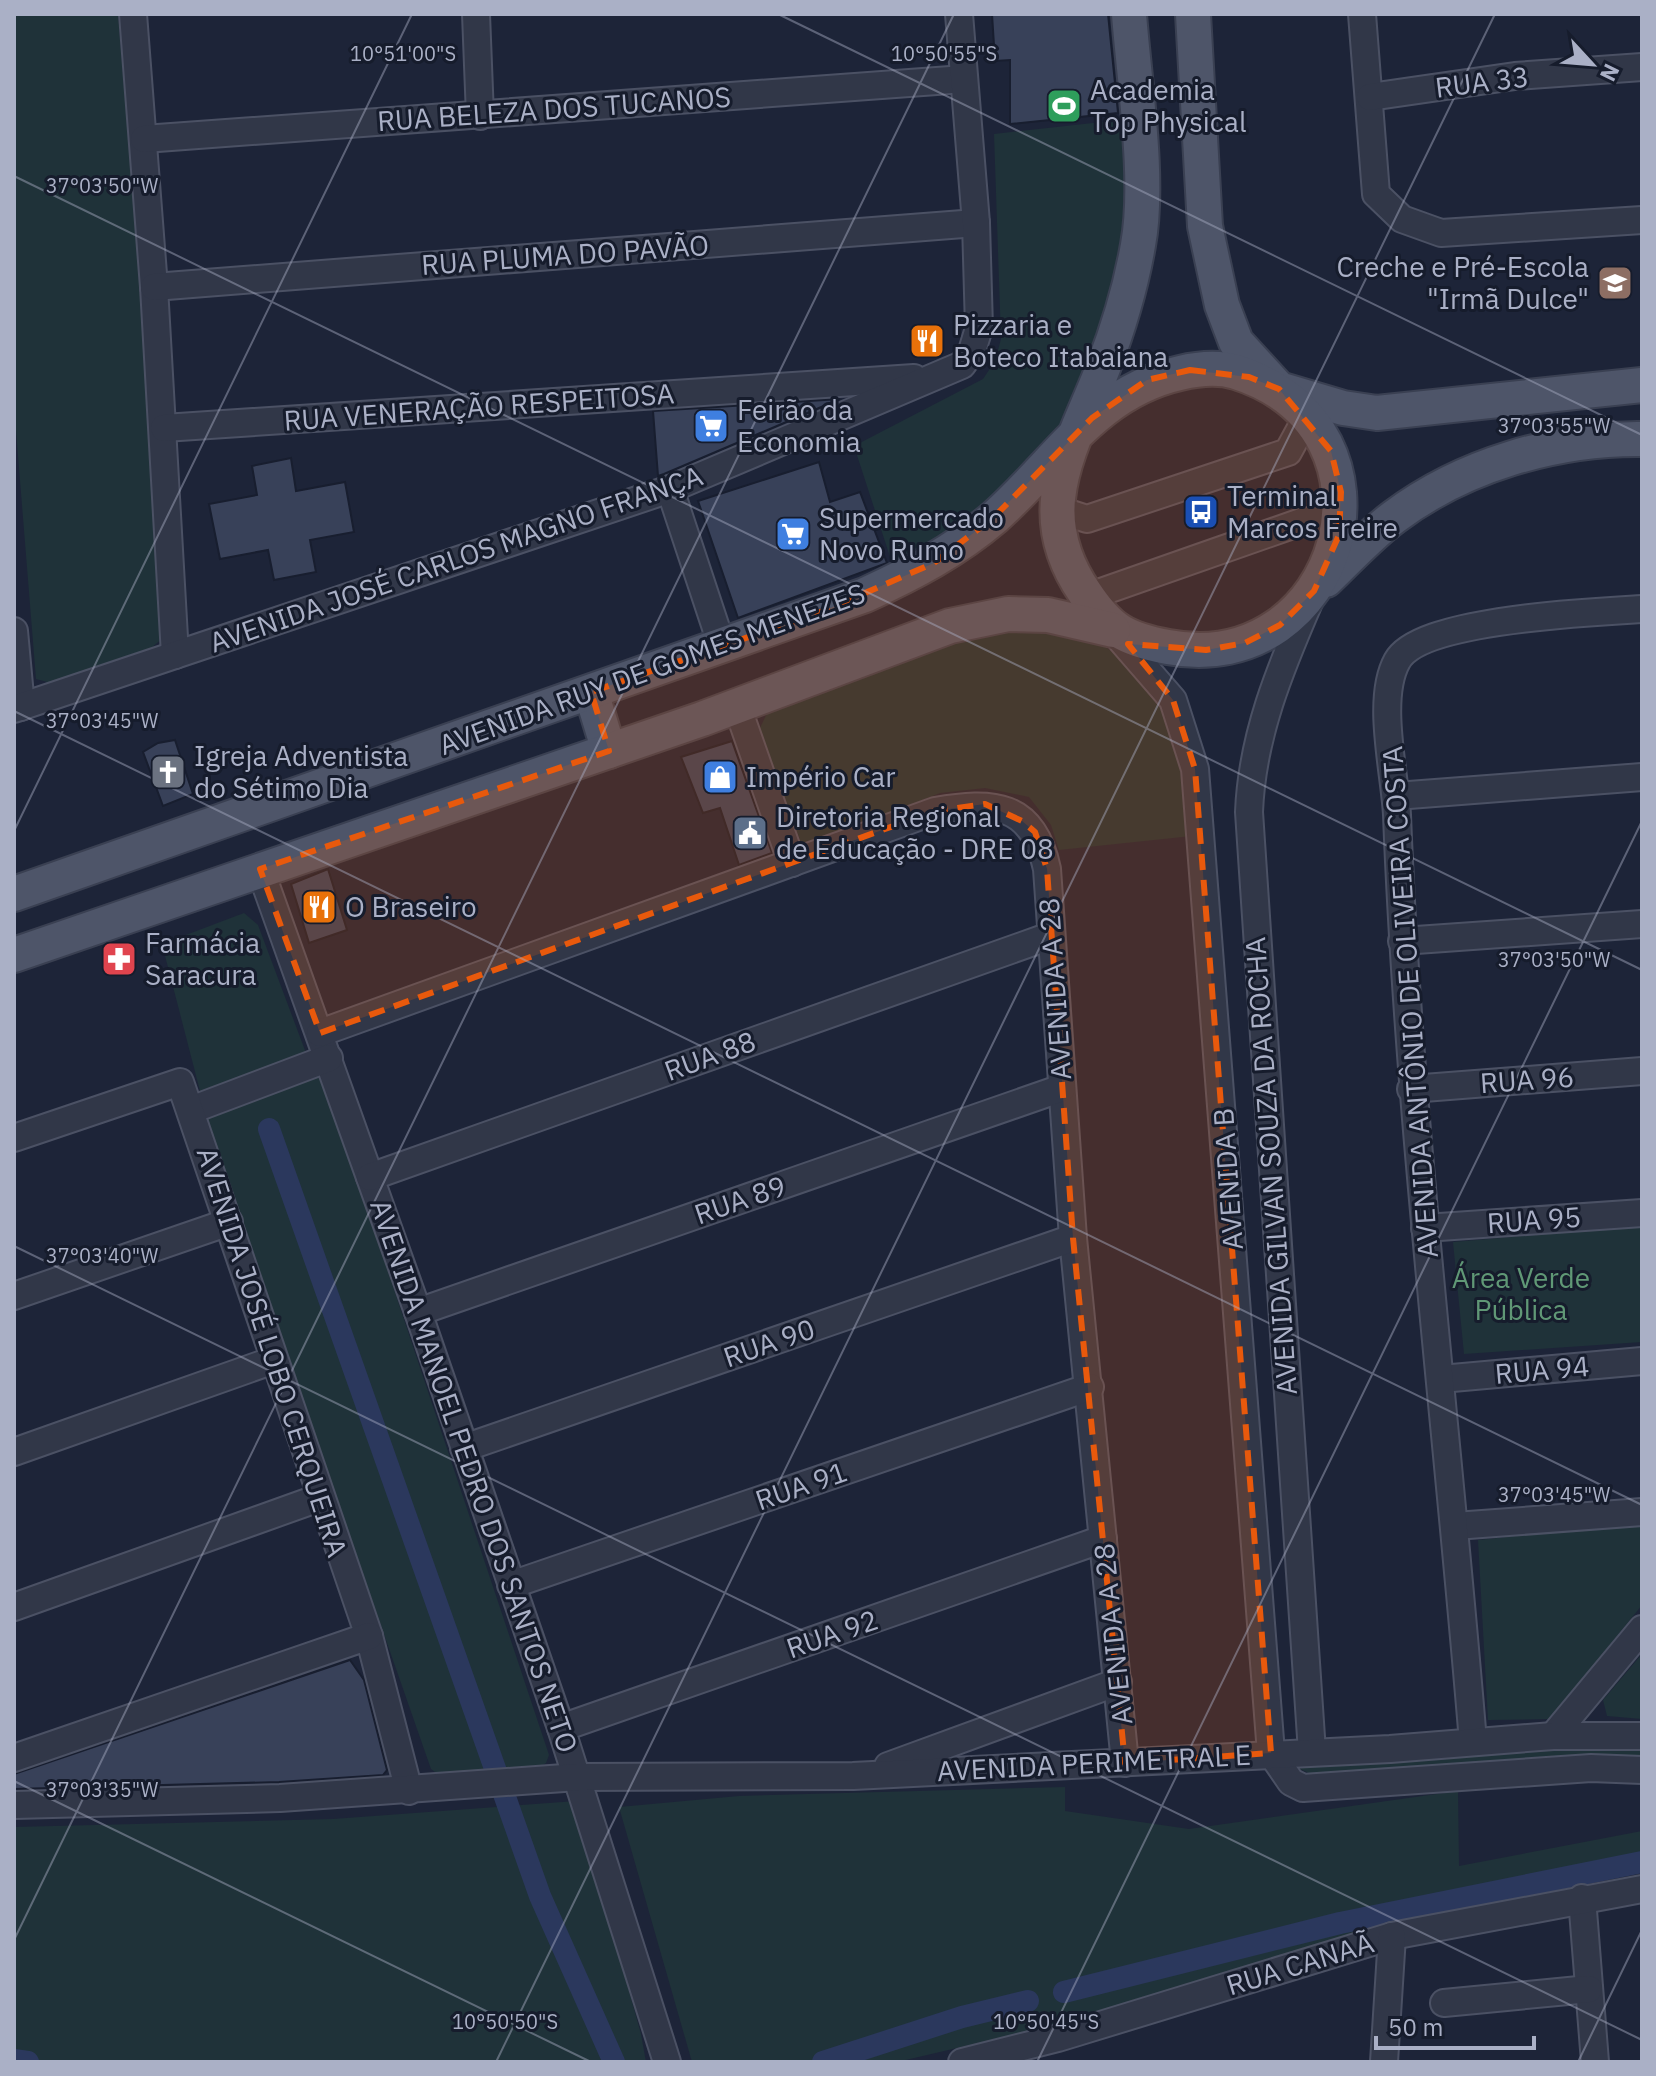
<svg xmlns="http://www.w3.org/2000/svg" width="1656" height="2076" viewBox="0 0 1656 2076" font-family="'IBM Plex Sans',sans-serif">
<rect width="100%" height="100%" fill="#1d2438"/>
<g fill="#1f3239">
<polygon points="14,14 118,14 166,597 164,637 150,649 51,683 36,679 14,406"/>
<polygon points="1129,119 1131,232 1081,396 1053,441 973,519 893,566 854,446 983,379 995,361 1001,339 994,134"/>
<path d="M973,630C1002,630 1046,625 1072,632C1088,636 1104,646 1116,654C1178,698 1183,767 1192,836L1059,850L1051,825L1029,797L985,788L940,793L803,848L759,730L768,711Z"/>
<polygon points="244,913 258,925 306,1053 200,1091 162,944"/>
<polygon points="322,1073 549,1755 546,1763 538,1768 439,1775 431,1769 204,1118"/>
<polygon points="1642,1226 1642,1342 1464,1354 1453,1242"/>
<polygon points="1642,1523 1642,1605 1550,1719 1488,1720 1478,1540"/>
<polygon points="1642,1654 1642,1719 1607,1716 1603,1700"/>
<path d="M1642,1745V1760C1562,1746 1476,1767 1396,1773C1367,1775 1338,1773 1309,1773L1300,1769L1295,1759Z"/>
<polygon points="1065,1787 1065,1811 1189,1829 1458,1791 1459,1866 1642,1831 1642,1870 1429,1914 1038,2029 897,2062 692,2062 619,1807 739,1796"/>
<polygon points="576,1801 641,2034 646,2062 14,2062 14,1827 333,1819"/>
</g>
<g fill="none" stroke-linecap="round" stroke-linejoin="round">
<g stroke="#2b385d" stroke-width="22">
<polyline points="269,1129 540,1896 614,2062"/>
<polyline points="1064,1992 1340,1923 1642,1862"/>
<polyline points="14,2060 28,2062"/>
<polyline points="823,2062 962,2017 1028,2001"/>
</g>
</g>
<g fill="#384159" stroke="#181e2f" stroke-width="2">
<polygon points="992,14 1108,14 1118,113 1010,124 1010,60 995,61"/>
<polygon points="840,399 664,474 658,476 653,411"/>
<polygon points="291,458 296,491 345,482 354,532 310,540 316,572 274,580 268,550 220,559 209,504 257,495 252,466"/>
<polygon points="819,462 830,502 860,492 887,563 738,618 698,501"/>
<polygon points="175,740 193,794 163,806 143,752 158,743"/>
<polygon points="732,741 772,853 739,865 720,808 703,813 681,757"/>
<polygon points="328,869 347,930 309,943 291,884"/>
<polygon points="350,1660 364,1680 387,1770 383,1775 279,1782 14,1789 14,1774"/>
</g>
<g fill="none" stroke-linecap="round" stroke-linejoin="round">
<defs>
<g id="minor">
<polyline points="133,14 154,287 175,655"/>
<polyline points="476,14 480,116"/>
<polyline points="1362,14 1376,194 1402,219 1441,233 1642,220"/>
<polyline points="1370,97 1515,76 1642,67"/>
<polyline points="144,139 964,79"/>
<polyline points="154,287 976,223"/>
<polyline points="164,428 914,378"/>
<polyline points="670,489 722,646"/>
<polyline points="1056,509 1087,519 1288,452 1307,417"/>
<polyline points="1087,597 1304,521 1317,521 1339,535"/>
<path d="M1310,600C1280,669 1252,736 1249,812L1312,1752"/>
<polyline points="14,631 21,707"/>
<polyline points="1115,633 1173,700 1195,769 1271,1753 1291,1782 1303,1788 1591,1768 1642,1770"/>
<polyline points="737,706 792,863"/>
<polyline points="14,709 670,489 962,365 972,351 979,328 976,223 959,14"/>
<polyline points="1396,796 1642,777"/>
<polyline points="260,869 418,1312 561,1728 667,2062"/>
<polyline points="1402,941 1642,924"/>
<path d="M320,1033L935,811C992,801 1033,802 1047,869L1073,1238L1125,1763"/>
<polyline points="1411,1089 1642,1071"/>
<polyline points="191,1110 329,1058"/>
<polyline points="14,1138 180,1082 369,1636 409,1791"/>
<polyline points="370,1177 1050,936"/>
<polyline points="1425,1228 1642,1213"/>
<polyline points="14,1296 229,1222"/>
<polyline points="418,1312 1062,1088"/>
<polyline points="1441,1379 1642,1361"/>
<polyline points="464,1448 1073,1238"/>
<polyline points="14,1452 274,1360"/>
<polyline points="1455,1526 1642,1512"/>
<polyline points="511,1585 1090,1387"/>
<polyline points="14,1607 319,1498"/>
<polyline points="561,1728 1103,1539"/>
<polyline points="1553,1736 1642,1629"/>
<path d="M1473,1742C1448,1433 1409,1125 1397,815C1395,773 1376,699 1397,661C1420,619 1594,612 1642,609"/>
<polyline points="14,1758 369,1636"/>
<polyline points="888,1766 1118,1682"/>
<polyline points="14,1805 280,1798 578,1777 853,1776 1390,1749 1553,1736 1642,1736"/>
<polyline points="1582,1898 1595,2062"/>
<polyline points="1444,2003 1589,1989"/>
<polyline points="962,2062 1058,2038 1392,1936 1642,1889"/>
<polyline points="1384,2062 1392,1936"/>
</g>
<g id="major">
<polyline points="1193,14 1205,226 1222,305 1236,342 1279,389 1343,408 1377,413 1642,385"/>
<path d="M1326,580C1348,559 1370,535 1394,517C1463,465 1556,438 1642,439"/>
<polyline points="591,692 609,751"/>
<path d="M14,894L865,595C913,573 955,551 995,517C1057,462 1095,392 1180,373C1197,369 1219,367 1236,372C1415,429 1342,680 1168,647C1124,639 1109,629 1085,593C1028,511 1072,448 1103,368C1118,329 1131,286 1138,245C1150,181 1134,81 1129,14"/>
<polyline points="14,955 702,719 950,626 1008,614 1048,615 1113,630"/>
</g>
</defs>
<use href="#minor" stroke="#4b5164" stroke-width="30"/>
<use href="#major" stroke="#3a4052" stroke-width="38"/>
<use href="#minor" stroke="#313748" stroke-width="26"/>
<use href="#major" stroke="#4e5569" stroke-width="34"/>
</g>
<path fill="#e8590c" fill-opacity="0.2" stroke="#e8590c" stroke-width="6" stroke-dasharray="16 10" stroke-linejoin="round" d="M1190,370L1249,377L1279,389L1331,451L1341,492L1339,535L1314,591L1280,625L1245,643L1206,650L1128,644L1173,700L1195,769L1271,1753L1125,1763L1073,1238L1047,869L1035,832L1022,821L985,804L935,811L320,1033L260,869L609,751L591,692L826,610L934,563L993,518L1092,418L1147,380Z"/>
<path fill="none" stroke="#aab0c6" stroke-width="2" stroke-opacity="0.45" d="M778,14L1642,435M14,176L1642,970M14,711L1642,1505M14,831L412,14M14,1246L1642,2040M14,1781L591,2062M14,1940L954,14M496,2062L1495,14M1037,2062L1642,821M1578,2062L1642,1930"/>
<defs>
<symbol id="stadium-square" viewBox="-11 -11 22 22"><rect x="-9" y="-9" width="18" height="18" rx="4" fill="#2e9e5b" stroke="#161c2c"/><path d="M0-5a6.5 5 0 1 0 0 10a6.5 5 0 1 0 0-10ZM-3.5-1.8h7v3.6h-7Z" fill="#fff"/></symbol>
<symbol id="school-square" viewBox="-11 -11 22 22"><rect x="-9" y="-9" width="18" height="18" rx="4" fill="#8d6e63" stroke="#161c2c"/><path d="M0-5L7-2L0 1L-7-2ZM-4 1L0 2.5L4 1V4Q0 6-4 4Z" fill="#fff"/></symbol>
<symbol id="restaurant-square" viewBox="-11 -11 22 22"><rect x="-9" y="-9" width="18" height="18" rx="4" fill="#e8710a" stroke="#161c2c"/><path d="M-5-6h1v4h1v-4h1v4h1v-4h1v5L-1.5 .5V6h-2V.5L-5-1ZM5-6V6H3V1.5H1.5Q1.5-4 5-6Z" fill="#fff"/></symbol>
<symbol id="supermarket-square" viewBox="-11 -11 22 22"><rect x="-9" y="-9" width="18" height="18" rx="4" fill="#3f7fe0" stroke="#161c2c"/><path d="M-6-5.5h2.5l.6 2H6L4.5 2H-2.5L-4.4-4H-6ZM-1.5 3.2a1.3 1.3 0 1 0 .1 0ZM3 3.2a1.3 1.3 0 1 0 .1 0Z" fill="#fff"/></symbol>
<symbol id="bus-square" viewBox="-11 -11 22 22"><rect x="-9" y="-9" width="18" height="18" rx="4" fill="#1a4fb4" stroke="#161c2c"/><path d="M-5-6H5V4H4V6H2V4H-2V6H-4V4H-5ZM-3.5-4V0h7V-4ZM-3.5 1.2v1.5H-2V1.2ZM2 1.2v1.5H3.5V1.2Z" fill="#fff"/></symbol>
<symbol id="church-square" viewBox="-11 -11 22 22"><rect x="-9" y="-9" width="18" height="18" rx="4" fill="#6b7280" stroke="#161c2c"/><path d="M-1.2-6h2.4v3.5h3.3v2.4h-3.3V6h-2.4V-.1h-3.3v-2.4h3.3Z" fill="#fff"/></symbol>
<symbol id="shop-square" viewBox="-11 -11 22 22"><rect x="-9" y="-9" width="18" height="18" rx="4" fill="#3f7fe0" stroke="#161c2c"/><path d="M-5-2.5h2.3a2.7 3.5 0 0 1 5.4 0H5L5.5 6h-11ZM-1.5-2.5h3a1.5 2.3 0 0 0-3 0Z" fill="#fff"/></symbol>
<symbol id="civic-square" viewBox="-11 -11 22 22"><rect x="-9" y="-9" width="18" height="18" rx="4" fill="#5c6f8a" stroke="#161c2c"/><path d="M-.6-6.5H3V-4.5H.6V-3L4-1V1h2V6H-6V1h2V-1L-.6-3ZM-1.2 2.5V6h2.4V2.5Z" fill="#fff"/></symbol>
<symbol id="pharmacy-square" viewBox="-11 -11 22 22"><rect x="-9" y="-9" width="18" height="18" rx="4" fill="#e0444e" stroke="#161c2c"/><path d="M-2-6h4v4h4v4h-4v4h-4v-4h-4v-4h4Z" fill="#fff"/></symbol>
</defs>
<g fill-rule="evenodd">
<use href="#stadium-square" x="1044" y="86" width="40" height="40"/>
<use href="#school-square" x="1595" y="263" width="40" height="40"/>
<use href="#restaurant-square" x="907" y="321" width="40" height="40"/>
<use href="#supermarket-square" x="691" y="406" width="40" height="40"/>
<use href="#bus-square" x="1181" y="492" width="40" height="40"/>
<use href="#supermarket-square" x="773" y="514" width="40" height="40"/>
<use href="#church-square" x="148" y="752" width="40" height="40"/>
<use href="#shop-square" x="700" y="757" width="40" height="40"/>
<use href="#civic-square" x="730" y="813" width="40" height="40"/>
<use href="#restaurant-square" x="299" y="887" width="40" height="40"/>
<use href="#pharmacy-square" x="99" y="939" width="40" height="40"/>
</g>
<g text-anchor="middle" stroke-width="6" stroke-linejoin="round" paint-order="stroke">
<g font-size="28" fill="#aab0c6" stroke="#161c2c">
<text transform="translate(1482 82) rotate(-7)" y="10">RUA 33</text>
<text transform="translate(554 109) rotate(-4)" y="10">RUA BELEZA DOS TUCANOS</text>
<text transform="translate(565 255) rotate(-4)" y="10">RUA PLUMA DO PAVÃO</text>
<text transform="translate(479 407) rotate(-4)" y="10">RUA VENERAÇÃO RESPEITOSA</text>
<text transform="translate(456 559) rotate(-19)" y="10">AVENIDA JOSÉ CARLOS MAGNO FRANÇA</text>
<text transform="translate(652 669) rotate(-20)" y="10">AVENIDA RUY DE GOMES MENEZES</text>
<text transform="translate(1055 989) rotate(-94)" y="10">AVENIDA A 28</text>
<text transform="translate(1410 1002) rotate(-94)" y="10">AVENIDA ANTÔNIO DE OLIVEIRA COSTA</text>
<text transform="translate(710 1056) rotate(-20)" y="10">RUA 88</text>
<text transform="translate(1527 1080) rotate(-4)" y="10">RUA 96</text>
<text transform="translate(1271 1166) rotate(-94)" y="10">AVENIDA GILVAN SOUZA DA ROCHA</text>
<text transform="translate(1228 1179) rotate(-94)" y="10">AVENIDA B</text>
<text transform="translate(740 1200) rotate(-19)" y="10">RUA 89</text>
<text transform="translate(1534 1220) rotate(-4)" y="10">RUA 95</text>
<text transform="translate(769 1343) rotate(-19)" y="10">RUA 90</text>
<text transform="translate(272 1352) rotate(72)" y="10">AVENIDA JOSÉ LOBO CERQUEIRA</text>
<text transform="translate(1542 1370) rotate(-5)" y="10">RUA 94</text>
<text transform="translate(474 1476) rotate(71)" y="10">AVENIDA MANOEL PEDRO DOS SANTOS NETO</text>
<text transform="translate(801 1486) rotate(-19)" y="10">RUA 91</text>
<text transform="translate(832 1634) rotate(-19)" y="10">RUA 92</text>
<text transform="translate(1113 1634) rotate(-96)" y="10">AVENIDA A 28</text>
<text transform="translate(1094 1763) rotate(-3)" y="10">AVENIDA PERIMETRAL E</text>
<text transform="translate(1300 1964) rotate(-17)" y="10">RUA CANAÃ</text>
</g>
<g font-size="28" fill="#aab0c6" stroke="#161c2c" text-anchor="start">
<text x="1090" y="100">Academia<tspan x="1090" dy="32">Top Physical</tspan></text>
<text x="1589" y="277" text-anchor="end">Creche e Pré-Escola<tspan x="1589" dy="32">"Irmã Dulce"</tspan></text>
<text x="953" y="335">Pizzaria e<tspan x="953" dy="32">Boteco Itabaiana</tspan></text>
<text x="737" y="420">Feirão da<tspan x="737" dy="32">Economia</tspan></text>
<text x="1227" y="506">Terminal<tspan x="1227" dy="32">Marcos Freire</tspan></text>
<text x="819" y="528">Supermercado<tspan x="819" dy="32">Novo Rumo</tspan></text>
<text x="194" y="766">Igreja Adventista<tspan x="194" dy="32">do Sétimo Dia</tspan></text>
<text x="746" y="787">Império Car</text>
<text x="776" y="827">Diretoria Regional<tspan x="776" dy="32">de Educação - DRE 08</tspan></text>
<text x="345" y="917">O Braseiro</text>
<text x="145" y="953">Farmácia<tspan x="145" dy="32">Saracura</tspan></text>
</g>
<g font-size="28" fill="#609876" stroke="#161c2c">
<text x="1521" y="1288">Área Verde<tspan x="1521" dy="32">Pública</tspan></text>
</g>
</g>
<g font-size="20" text-anchor="middle" fill="#aab0c6" stroke="#161c2c" stroke-width="6" stroke-linejoin="round" paint-order="stroke">
<text x="403" y="61">10°51'00"S</text>
<text x="944" y="61">10°50'55"S</text>
<text x="102" y="193">37°03'50"W</text>
<text x="1554" y="433">37°03'55"W</text>
<text x="102" y="728">37°03'45"W</text>
<text x="1554" y="967">37°03'50"W</text>
<text x="102" y="1263">37°03'40"W</text>
<text x="1554" y="1502">37°03'45"W</text>
<text x="102" y="1797">37°03'35"W</text>
<text x="505" y="2029">10°50'50"S</text>
<text x="1046" y="2029">10°50'45"S</text>
</g>
<rect width="1656" height="2076" fill="none" stroke="#aab0c6" stroke-width="32"/>
<g transform="translate(1592 64) rotate(116)" stroke="#161c2c" stroke-width="6" paint-order="stroke">
<path d="M0-6L14 30L0 20L-14 30Z" fill="#aab0c6"/>
<text y="-12" font-size="22" font-weight="bold" text-anchor="middle" fill="#aab0c6">N</text>
</g>
<path d="M1376 2036v12h158v-12" fill="none" stroke="#aab0c6" stroke-width="4"/>
<text x="1388" y="2036" font-size="24" fill="#aab0c6" stroke="#161c2c" stroke-width="6" paint-order="stroke">50 m</text>
</svg>
